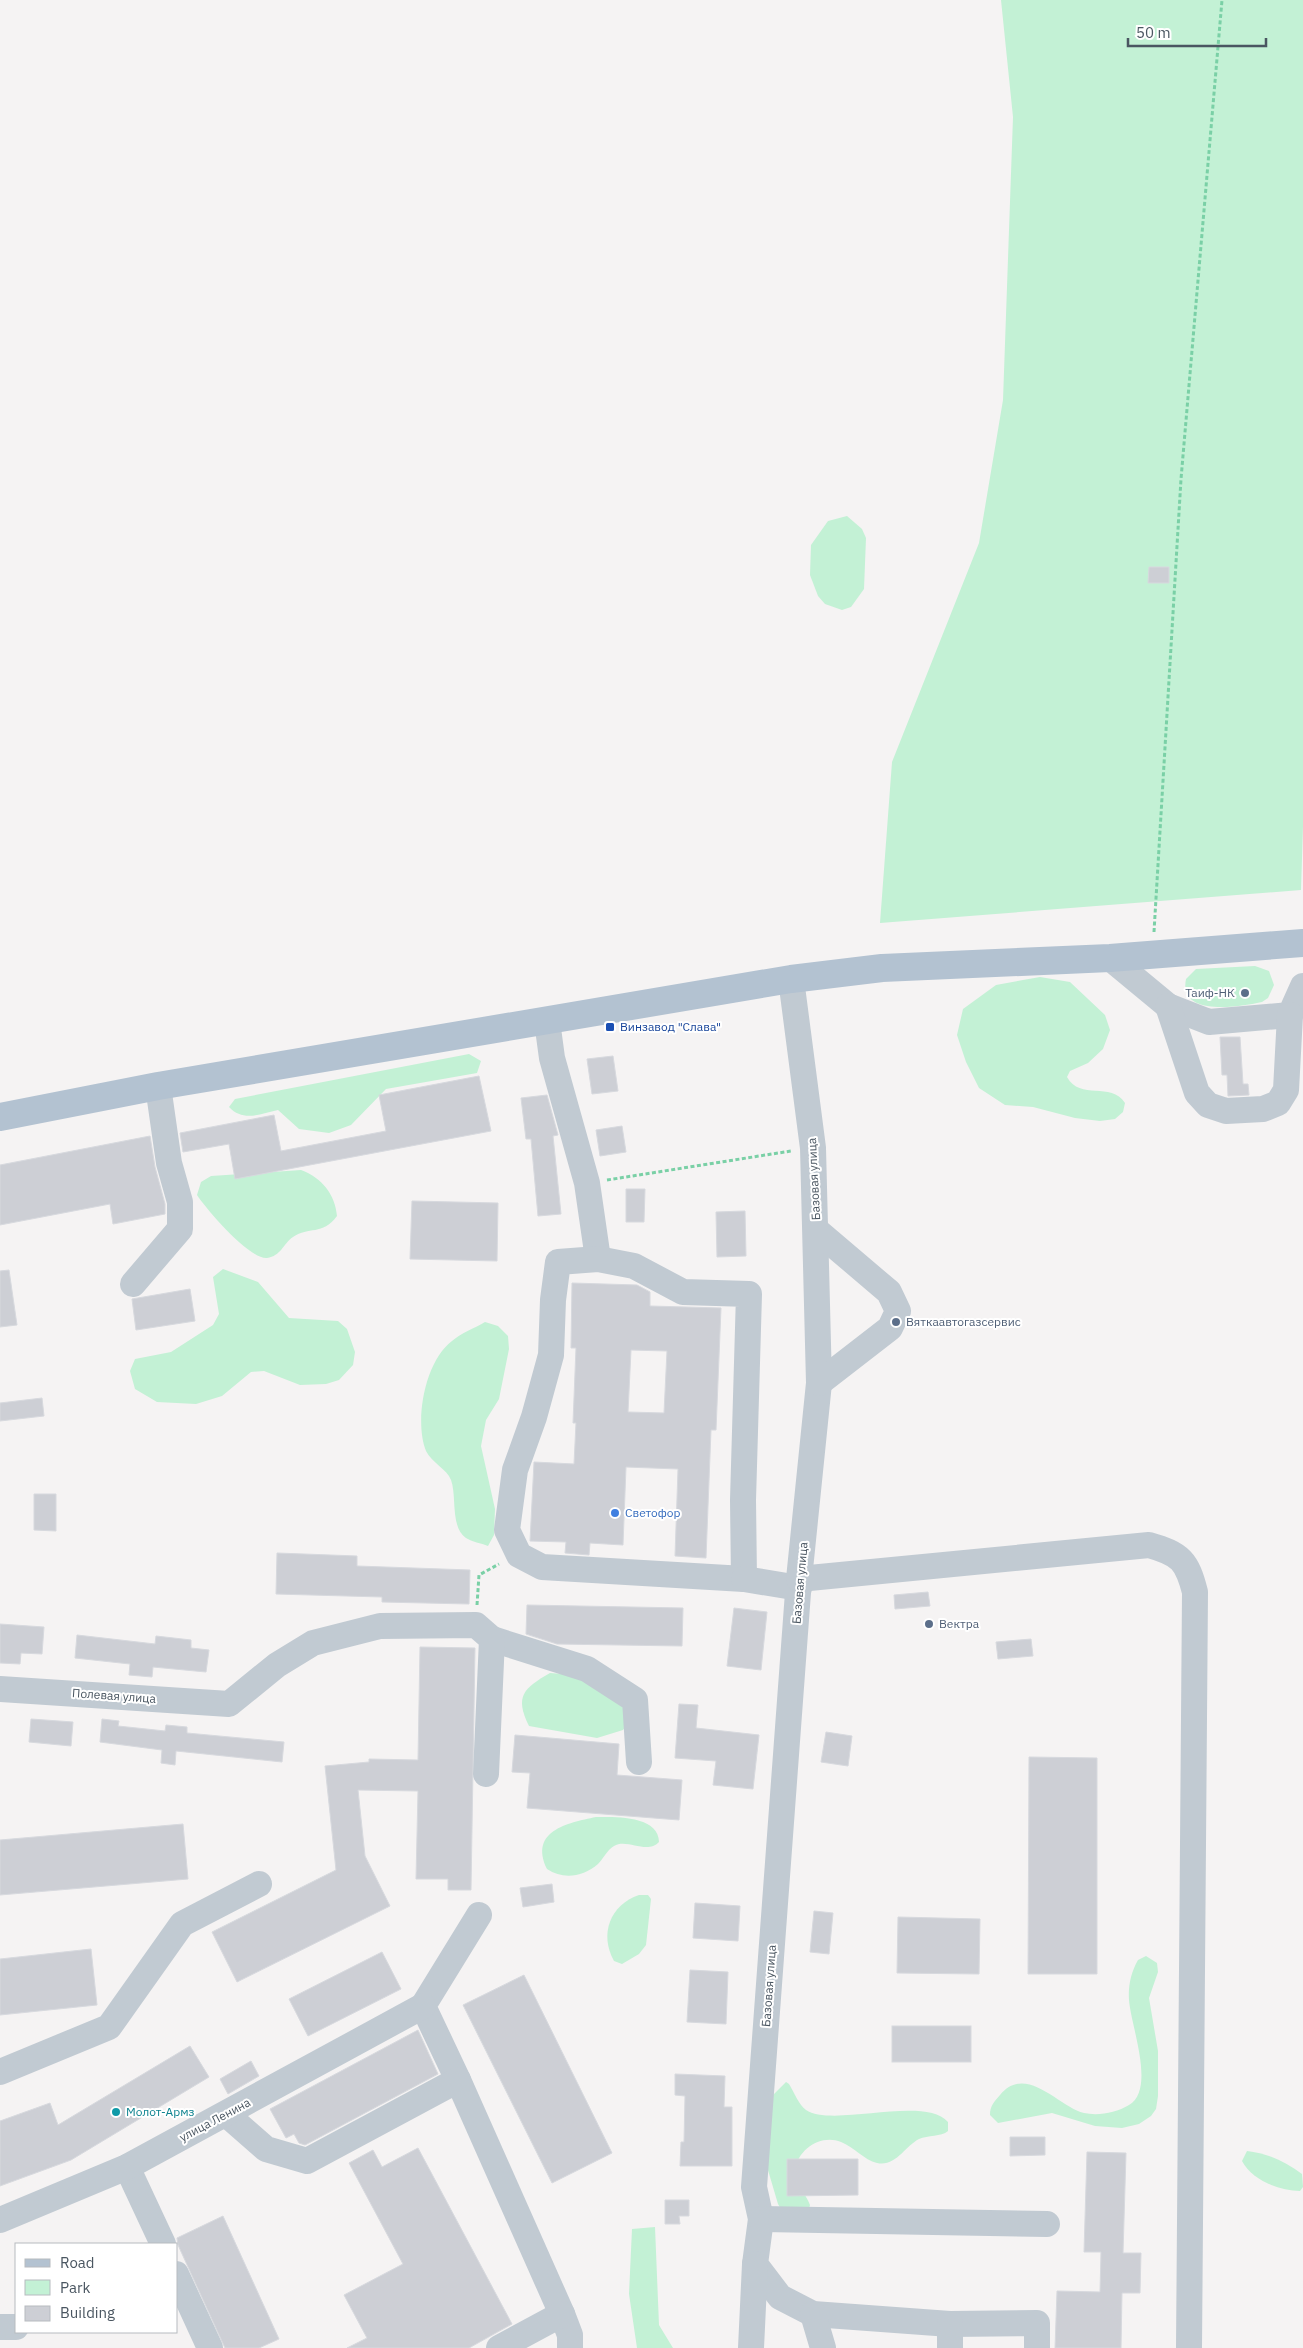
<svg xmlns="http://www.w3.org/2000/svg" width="1303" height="2348" viewBox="0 0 1303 2348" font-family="'IBM Plex Sans',sans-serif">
<rect width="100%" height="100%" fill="#f5f3f3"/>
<g fill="#c3f1d5">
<polygon points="1001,0 1303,0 1303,826 1301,890 880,923 892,762 979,543 1003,400 1013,117"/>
<polygon points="847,516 862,529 866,538 864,589 851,607 842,610 825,604 818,596 810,575 811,545 828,521"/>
<path d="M1255,966L1269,971L1274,985L1268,998L1262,1002C1239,1007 1178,1017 1186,979L1196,969Z"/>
<path d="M1040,977L1070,982L1105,1015L1110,1030L1103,1049L1088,1063L1070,1071L1067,1077C1080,1101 1111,1081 1125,1103L1123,1112L1115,1119L1100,1121L1075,1118L1033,1107L1005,1105L979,1088L966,1062L957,1035L963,1009L996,985Z"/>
<path d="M469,1054L481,1061L477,1073L386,1089L351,1125L329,1133L299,1129L278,1110C260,1114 243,1122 229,1107L235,1099Z"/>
<path d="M301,1170C322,1178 335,1194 337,1216C322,1236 309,1226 293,1237C283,1244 281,1256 267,1258C250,1260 206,1209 197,1195L201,1182L211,1176Z"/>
<polygon points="223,1269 258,1282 289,1318 338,1321 347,1329 355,1352 353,1365 339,1380 326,1384 300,1385 264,1371 251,1372 222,1396 196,1404 157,1402 135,1389 130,1371 135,1359 171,1352 213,1325 219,1314 213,1277"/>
<path d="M485,1322L498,1326L508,1336L509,1349L499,1399L486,1420L481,1446L495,1509L494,1535L488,1546C481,1543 472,1542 466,1538C450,1527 457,1496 451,1480C447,1469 432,1463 426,1451C414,1421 425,1361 452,1341C461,1333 475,1328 485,1322Z"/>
<path d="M550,1673L589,1676L618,1699L630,1720L623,1730L597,1738L529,1726C514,1696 524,1688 550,1673Z"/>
<path d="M596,1817C613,1817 659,1815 659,1842C647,1855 627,1838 614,1846C607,1850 603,1859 598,1864C583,1877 563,1880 547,1869C529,1831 567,1823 596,1817Z"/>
<path d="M639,1895H648L651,1899L646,1945L639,1954L622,1964L614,1961C599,1934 610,1905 639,1895Z"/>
<path d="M1146,1956L1157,1963L1158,1972L1149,1998L1158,2051V2096L1156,2109L1151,2116L1139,2124L1122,2128L1095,2126L1052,2113L998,2123L990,2115C990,2106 994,2102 1000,2095C1026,2063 1059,2107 1084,2113C1098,2116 1116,2113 1129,2105C1156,2089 1131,2027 1129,2000C1128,1986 1131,1972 1138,1960Z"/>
<path d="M786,2082L789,2084C794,2092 799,2105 806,2110C833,2128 924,2095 948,2122V2131C941,2137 928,2135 919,2139C905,2146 896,2167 877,2163C864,2160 854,2147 841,2142C821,2134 798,2149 795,2170C794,2182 806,2194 810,2205L809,2209L782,2211L778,2204L765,2160L773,2095Z"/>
<path d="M1247,2151C1267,2153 1286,2162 1302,2174L1303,2187L1300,2191C1279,2191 1252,2180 1242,2161Z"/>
<polygon points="655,2227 659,2325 673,2348 637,2348 629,2294 632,2229"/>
</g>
<g fill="#cdcfd5" stroke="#d7d9de" fill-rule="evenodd">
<polygon points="1149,567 1169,567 1169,583 1148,583"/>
<polygon points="1220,1037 1240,1037 1243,1084 1248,1084 1249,1095 1228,1096 1227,1075 1222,1075"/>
<polygon points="613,1056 618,1091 592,1094 587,1059"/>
<polygon points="479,1076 491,1131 235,1179 229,1144 183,1152 180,1133 274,1115 281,1151 386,1131 379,1095"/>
<polygon points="547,1095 558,1135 553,1136 561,1214 538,1216 531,1139 526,1139 521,1098"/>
<polygon points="622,1126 626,1152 600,1156 596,1130"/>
<polygon points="150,1136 155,1167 165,1204 165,1214 113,1224 110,1204 0,1225 0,1165"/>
<polygon points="626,1189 645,1189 644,1222 626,1222"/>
<polygon points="412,1201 498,1203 497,1261 410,1259"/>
<polygon points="745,1211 746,1256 717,1257 716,1212"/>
<polygon points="9,1270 17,1325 0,1327 0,1271"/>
<path d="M572,1283L637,1285L650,1292V1306L721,1308L716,1430H711L706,1558L675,1556L678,1469L626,1467L623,1545L590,1543L589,1555L565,1553L566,1542L530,1541L534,1462L574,1464L576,1423H573L576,1348H571ZM631,1350L667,1351L664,1413L628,1412Z"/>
<polygon points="190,1289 195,1321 136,1330 132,1299"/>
<polygon points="42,1398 44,1416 0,1421 0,1403"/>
<polygon points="34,1494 56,1494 56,1531 34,1530"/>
<polygon points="277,1553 357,1556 357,1566 470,1570 469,1604 382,1602 382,1597 276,1594"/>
<polygon points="928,1592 930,1606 895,1609 894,1595"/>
<polygon points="527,1605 683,1608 682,1646 557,1644 526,1634"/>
<polygon points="734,1608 767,1612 761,1670 727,1666"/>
<polygon points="0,1624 44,1627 42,1654 21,1653 20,1664 0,1663"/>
<polygon points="77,1635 155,1644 156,1636 191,1640 191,1648 209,1650 206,1672 153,1667 152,1677 129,1675 130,1664 75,1658"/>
<polygon points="1031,1639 1033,1656 998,1659 996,1642"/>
<polygon points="420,1647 475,1648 471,1890 448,1890 448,1879 416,1879 418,1791 358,1790 365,1856 390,1906 237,1982 212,1932 336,1870 325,1766 369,1762 369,1759 418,1760"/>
<polygon points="679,1704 698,1705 696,1728 759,1735 753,1789 713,1785 716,1761 675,1758"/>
<polygon points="31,1719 73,1722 71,1746 29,1742"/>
<polygon points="102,1719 119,1721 118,1726 165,1731 166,1725 187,1727 187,1733 284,1742 282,1762 176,1751 175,1765 161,1763 162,1750 100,1742"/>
<polygon points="826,1732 852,1736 848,1766 821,1762"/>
<polygon points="515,1735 619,1744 617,1775 682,1780 679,1820 527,1808 530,1773 512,1772"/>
<polygon points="1029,1757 1097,1758 1097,1974 1028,1974"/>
<polygon points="183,1824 188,1879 0,1895 0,1840"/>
<polygon points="552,1884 554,1902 523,1907 520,1888"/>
<polygon points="695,1903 740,1906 738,1941 693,1938"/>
<polygon points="814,1911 833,1913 829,1954 810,1952"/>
<polygon points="898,1917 980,1919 979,1974 897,1973"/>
<polygon points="91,1949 97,2005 0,2015 0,1959"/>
<polygon points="382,1952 401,1989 308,2036 289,1999"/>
<polygon points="690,1970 728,1972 726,2024 687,2022"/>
<polygon points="524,1975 612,2153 552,2183 463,2005"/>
<rect x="892" y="2026" width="79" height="36"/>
<polygon points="418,2030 438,2074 305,2145 299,2143 294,2134 286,2138 270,2109"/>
<polygon points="190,2046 209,2077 71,2160 0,2186 0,2121 50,2103 58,2125"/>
<polygon points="251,2061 259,2076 228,2094 220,2079"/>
<polygon points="675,2074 725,2076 724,2107 732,2107 732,2166 680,2166 681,2142 684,2142 685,2096 675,2095"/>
<polygon points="1010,2137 1045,2137 1045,2155 1010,2156"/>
<polygon points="418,2148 512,2324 469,2348 347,2348 367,2338 344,2295 403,2264 349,2163 373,2150 382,2167"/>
<polygon points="1087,2152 1126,2153 1123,2253 1141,2253 1140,2293 1122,2293 1121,2348 1055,2348 1057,2291 1100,2292 1101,2252 1084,2252"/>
<polygon points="787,2159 858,2159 858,2195 787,2196"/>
<polygon points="665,2200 689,2200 689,2216 679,2216 680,2224 665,2224"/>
<polygon points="223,2216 279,2339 259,2348 225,2348 178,2245 177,2238"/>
</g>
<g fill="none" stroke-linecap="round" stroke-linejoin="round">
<g stroke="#7ad0a6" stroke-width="3" stroke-dasharray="4 2.5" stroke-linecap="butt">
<polyline points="1154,932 1181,479 1222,0"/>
<polyline points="607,1180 791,1151"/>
<polyline points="477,1605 479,1575 499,1564"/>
</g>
<g stroke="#c1cad2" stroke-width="26">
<polyline points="1110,958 1168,1006 1209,1022 1290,1015 1303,986"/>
<polyline points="791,979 813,1148 819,1383 799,1579 754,2187 761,2219 755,2264 780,2297 813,2314 950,2324 1037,2323 1037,2348"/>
<polyline points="1168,1006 1197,1093 1208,1105 1226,1111 1263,1109 1278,1103 1286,1090 1290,1015"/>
<polyline points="547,1021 552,1058 587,1183 598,1259"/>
<polyline points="816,1230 889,1292 898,1311 890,1328 819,1383"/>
<polygon points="598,1259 634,1266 683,1292 749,1294 743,1500 744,1579 542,1567 519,1555 507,1530 515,1470 534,1417 551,1355 553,1300 558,1262"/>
<polyline points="133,1284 180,1229 180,1202 169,1163 158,1086"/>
<polyline points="744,1579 799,1588"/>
<path d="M799,1579L1149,1545C1181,1554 1187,1561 1195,1592L1189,2348"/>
<polyline points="492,1639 587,1669 635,1700 639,1762"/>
<polyline points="0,1689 229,1704 277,1665 313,1643 380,1626 476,1625 492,1639 486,1774"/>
<polyline points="0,2072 109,2027 182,1924 259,1884"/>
<polyline points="458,2080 423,2006 479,1915"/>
<polyline points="226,2114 266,2149 307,2161 458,2080 562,2314 570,2335 570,2348"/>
<polyline points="127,2167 163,2244"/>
<polyline points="761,2219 1047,2224"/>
<polyline points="0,2220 127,2167 423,2006"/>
<polyline points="176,2274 210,2348"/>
<polyline points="813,2314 823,2348"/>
<polyline points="950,2324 950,2348"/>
<polyline points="0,2327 16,2327"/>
<polyline points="499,2348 562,2314"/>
<polyline points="751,2348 755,2264"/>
</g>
<polyline stroke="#b3c2d1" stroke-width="28" points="0,1117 158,1086 791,979 882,968 1110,958 1303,943"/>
</g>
<g fill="#5c6f8a" stroke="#fff" stroke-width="2">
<circle cx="1245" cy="993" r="5"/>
<circle cx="896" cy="1322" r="5"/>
<circle cx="929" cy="1624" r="5"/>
</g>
<rect fill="#1a4fb4" stroke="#fff" stroke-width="2" x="605" y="1022" width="10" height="10" rx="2.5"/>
<circle fill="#3f7fe0" stroke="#fff" stroke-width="2" cx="615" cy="1513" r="5"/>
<circle fill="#0f9aa8" stroke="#fff" stroke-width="2" cx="116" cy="2112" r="5"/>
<g text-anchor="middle" stroke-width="4" stroke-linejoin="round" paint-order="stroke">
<g font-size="12" fill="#4e5e75" stroke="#fff" text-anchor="start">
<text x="1235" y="997" text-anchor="end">Таиф-НК</text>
<text x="906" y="1326">Вяткаавтогазсервис</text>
<text x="939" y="1628">Вектра</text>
</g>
<g font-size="12" fill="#164399" stroke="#fff" text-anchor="start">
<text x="620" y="1031">Винзавод "Слава"</text>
</g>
<g font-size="12" fill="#4a5661" stroke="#fff">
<text transform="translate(814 1179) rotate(-93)" y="4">Базовая улица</text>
<text transform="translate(800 1583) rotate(-85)" y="4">Базовая улица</text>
<text transform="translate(114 1696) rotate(4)" y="4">Полевая улица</text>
<text transform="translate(769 1986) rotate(-86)" y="4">Базовая улица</text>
<text transform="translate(215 2120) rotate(-28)" y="4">улица Ленина</text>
</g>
<g font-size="12" fill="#366cbe" stroke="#fff" text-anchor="start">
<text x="625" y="1517">Светофор</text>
</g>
<g font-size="12" fill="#0d838f" stroke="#fff" text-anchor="start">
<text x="126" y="2116">Молот-Армз</text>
</g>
</g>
<rect x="15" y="2243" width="162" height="90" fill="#ffffff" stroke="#b7bbc0"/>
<rect x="25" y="2259" width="25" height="8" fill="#b3c2d1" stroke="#b7bbc0"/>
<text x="60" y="2268" font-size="15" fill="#4a5661">Road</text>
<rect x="25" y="2280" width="25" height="15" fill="#c3f1d5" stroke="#b7bbc0"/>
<text x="60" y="2293" font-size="15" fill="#4a5661">Park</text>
<rect x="25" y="2306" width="25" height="15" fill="#cdcfd5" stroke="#b7bbc0"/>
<text x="60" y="2318" font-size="15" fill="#4a5661">Building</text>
<path d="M1128 38v8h138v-8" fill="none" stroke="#4a5661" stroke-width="2.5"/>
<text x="1136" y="38" font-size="15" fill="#4a5661" stroke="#ffffff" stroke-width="4" paint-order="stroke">50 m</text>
</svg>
